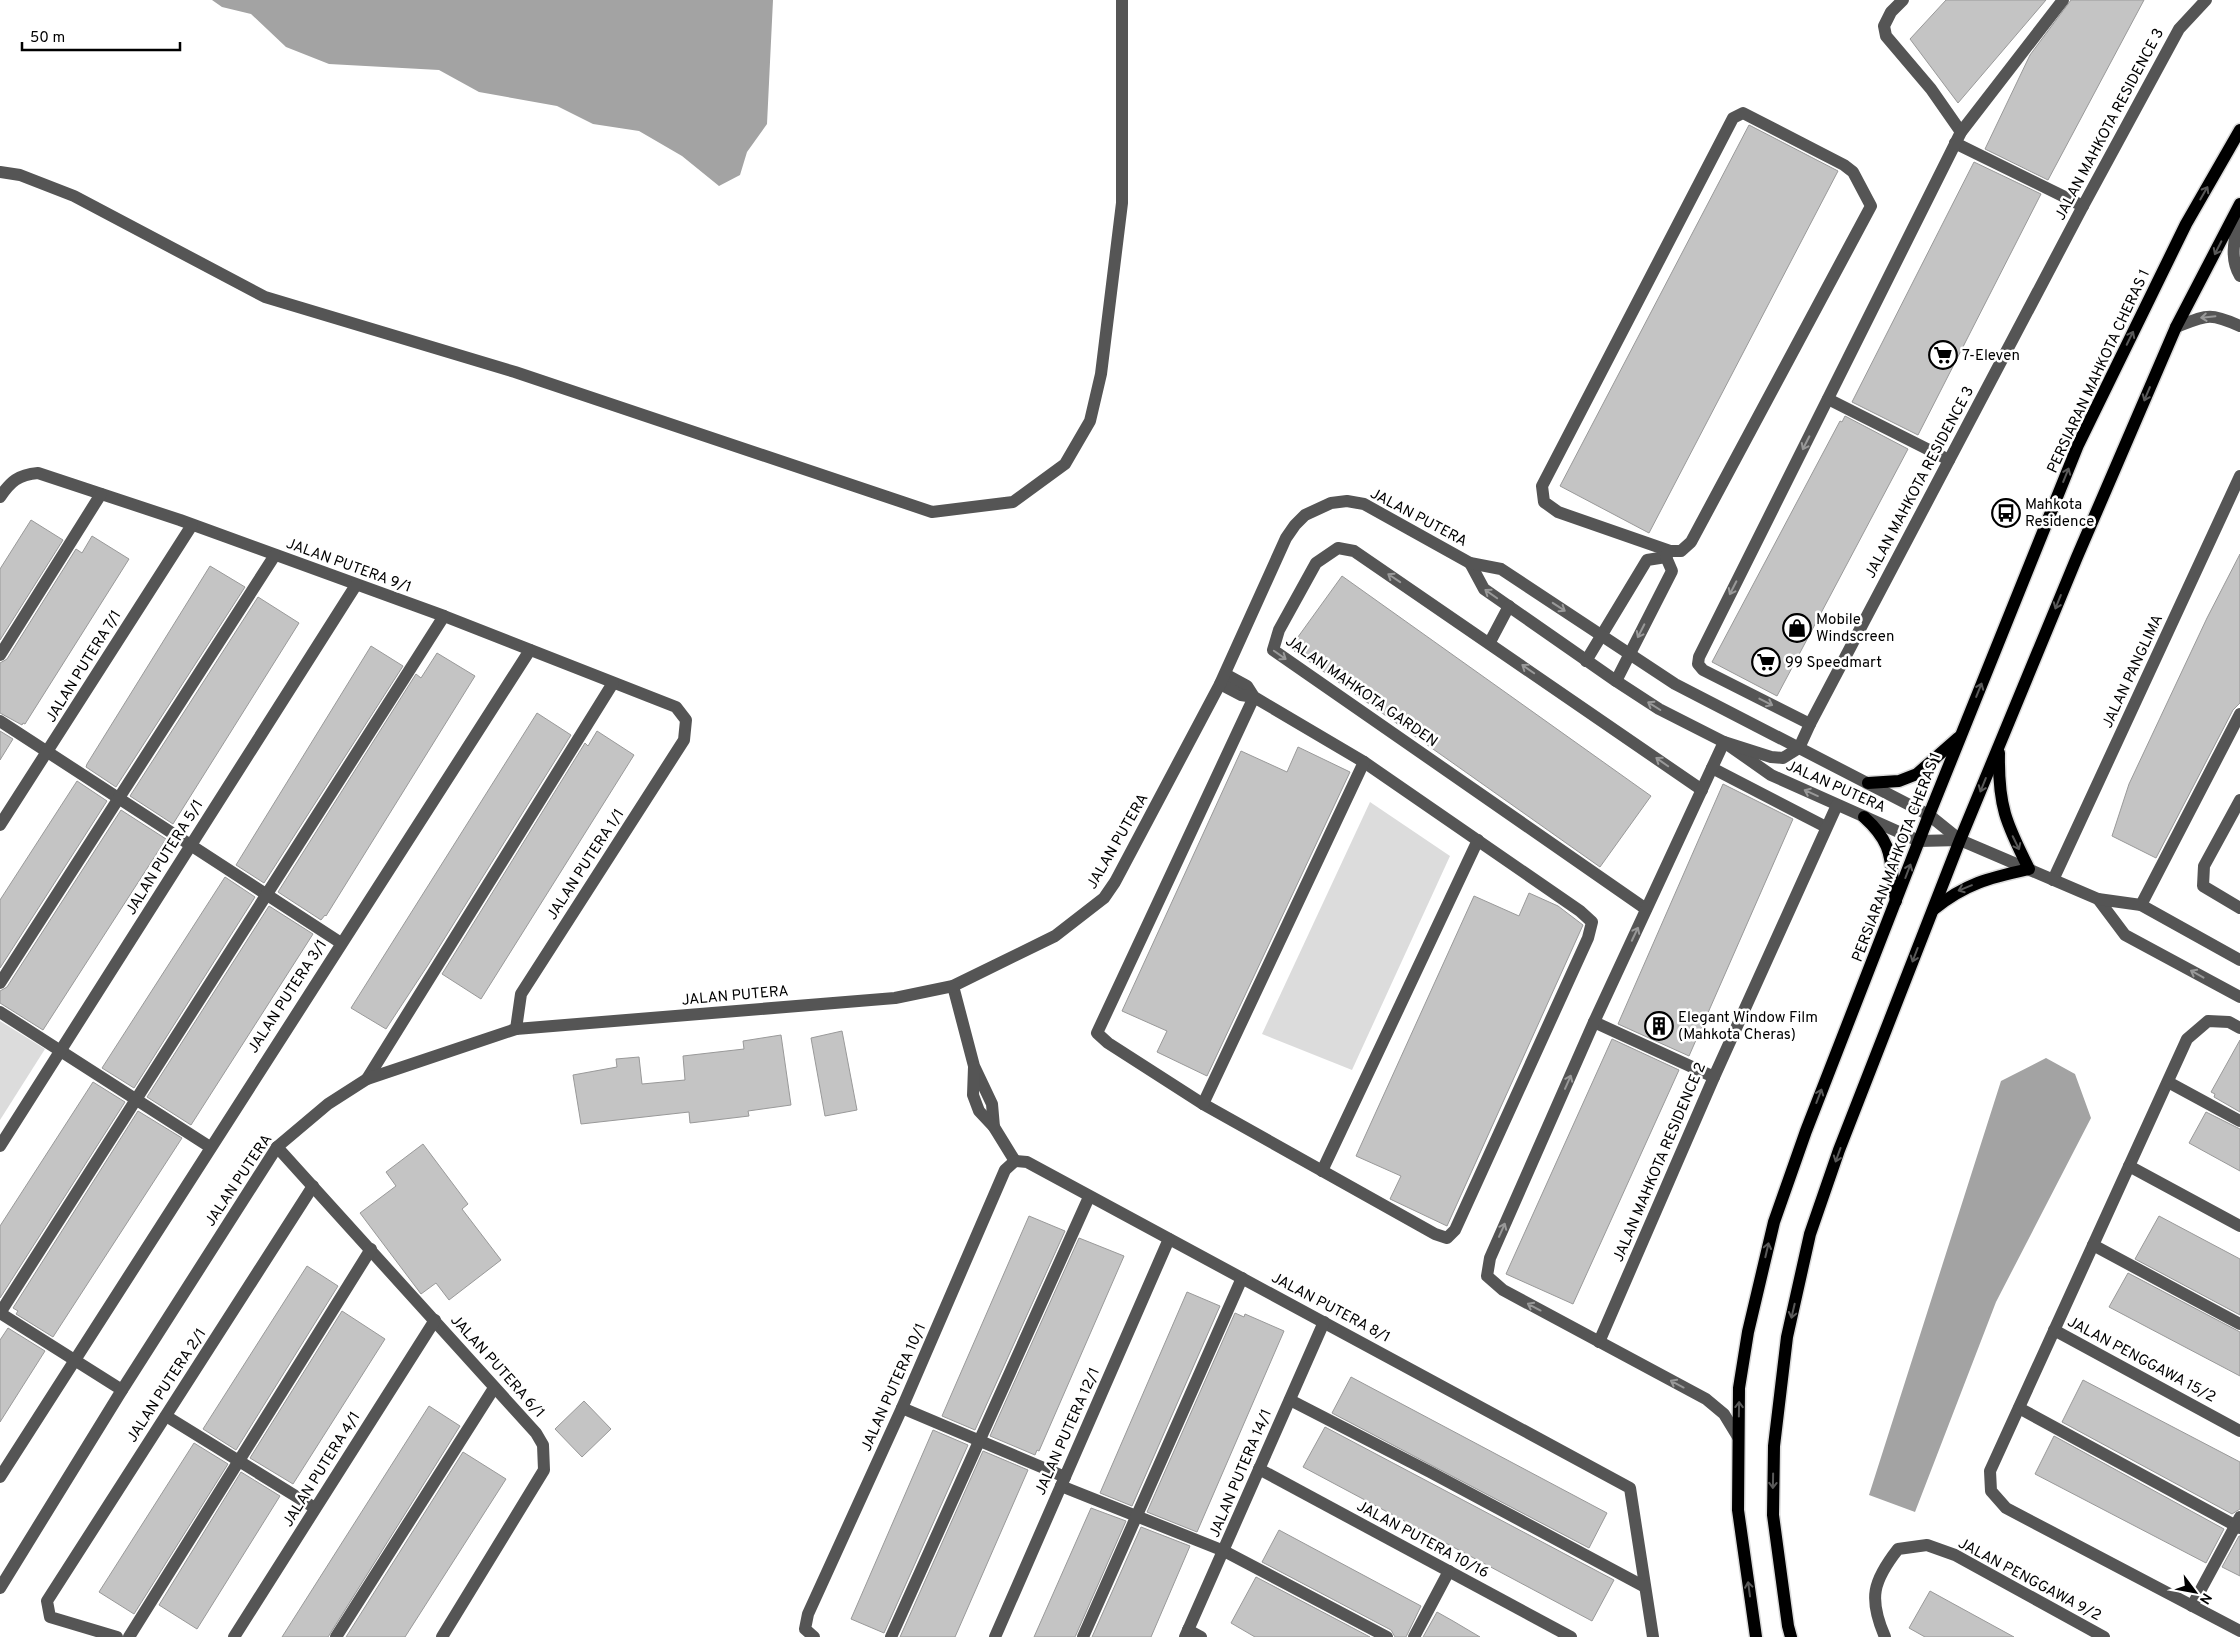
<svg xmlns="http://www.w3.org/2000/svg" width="2240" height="1637" viewBox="0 0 2240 1637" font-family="Overpass,sans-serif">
<rect width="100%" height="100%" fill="#fff"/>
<g fill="#dcdcdc">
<polygon points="1370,802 1450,856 1352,1070 1262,1034"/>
<polygon points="0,1021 45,1049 0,1120"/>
</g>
<g fill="#a3a3a3">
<polygon points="212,0 773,0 767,124 747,152 740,175 719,186 682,156 639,131 593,124 557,106 479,92 439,70 329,64 286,47 251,14 222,7"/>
<polygon points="2046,1058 2075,1074 2091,1118 1996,1302 1915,1512 1869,1495 2001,1081"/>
</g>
<g fill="#c4c4c4" stroke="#999">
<polygon points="1946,0 2046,0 1958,103 1910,39"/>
<polygon points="2071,0 2144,0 2048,180 1985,149 2030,55"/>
<polygon points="1749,125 1838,171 1649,533 1560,486"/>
<polygon points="1974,162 2041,194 1918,435 1852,402"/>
<polygon points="1845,416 1908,449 1777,696 1712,662 1840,421 1842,422"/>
<polygon points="31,520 63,540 0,640 0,569"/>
<polygon points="92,536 129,559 25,724 23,723 22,725 0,713 0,663 7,659 76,549 82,553"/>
<polygon points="2240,554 2240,703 2233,710 2156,858 2112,836 2129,784 2207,618"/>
<polygon points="210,566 245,587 116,787 86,767 87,764"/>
<polygon points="1342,576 1651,796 1600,867 1290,648"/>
<polygon points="258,597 299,623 173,824 130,796"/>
<polygon points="371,646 403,666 264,883 236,865"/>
<polygon points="437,653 475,676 326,916 325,915 321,920 278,892 416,674 421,678"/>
<polygon points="537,713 571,735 428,965 386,1029 351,1008"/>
<polygon points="0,731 13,739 0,760"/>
<polygon points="597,731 634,755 481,999 442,974 585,743 588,746"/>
<polygon points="1298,747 1350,772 1207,1076 1157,1052 1167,1031 1122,1011 1241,751 1287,772"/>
<polygon points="77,781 107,801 0,968 0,900"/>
<polygon points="1723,784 1793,819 1689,1056 1618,1024"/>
<polygon points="121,810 166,839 43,1030 0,1003 0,991 7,987"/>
<polygon points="225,877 255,897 134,1088 102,1068"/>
<polygon points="1529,893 1558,906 1583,925 1447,1226 1390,1199 1401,1176 1356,1156 1474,896 1519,916"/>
<polygon points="269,906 313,934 191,1125 147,1097"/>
<polygon points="842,1031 857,1110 825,1116 811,1038"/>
<polygon points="781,1035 791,1105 748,1111 749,1116 690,1123 689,1112 581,1124 573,1075 617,1067 616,1059 639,1057 642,1084 685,1080 683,1056 744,1049 743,1041"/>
<polygon points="1612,1039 1679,1070 1573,1304 1506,1274"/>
<polygon points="2240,1040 2240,1112 2214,1097 2215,1094 2211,1092"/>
<polygon points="93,1082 125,1102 0,1298 0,1226"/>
<polygon points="138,1111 182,1138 53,1337 16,1314 18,1311 13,1308"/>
<polygon points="2206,1112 2240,1129 2240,1171 2189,1143"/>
<polygon points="423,1144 468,1204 462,1209 501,1260 449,1300 436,1283 421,1294 360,1213 396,1186 386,1172"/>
<polygon points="1029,1216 1065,1231 975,1430 942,1416"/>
<polygon points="2159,1216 2240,1259 2240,1315 2135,1259"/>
<polygon points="1079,1238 1124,1256 1039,1451 1037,1450 1035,1455 990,1436"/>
<polygon points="307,1266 338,1286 236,1450 203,1429"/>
<polygon points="2128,1273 2240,1332 2240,1376 2109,1307"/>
<polygon points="1187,1292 1220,1306 1132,1506 1100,1493"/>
<polygon points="342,1311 385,1339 293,1484 250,1458"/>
<polygon points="1235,1313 1244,1317 1245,1314 1284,1331 1197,1532 1147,1512"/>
<polygon points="8,1328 45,1351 0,1422 0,1340"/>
<polygon points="1351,1377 1607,1513 1589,1548 1332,1413"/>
<polygon points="2083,1380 2240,1462 2240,1509 2232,1514 2062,1422"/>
<polygon points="584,1401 611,1429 582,1457 555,1429"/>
<polygon points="429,1406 460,1426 328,1637 282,1637"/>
<polygon points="1325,1427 1614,1580 1592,1621 1303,1467"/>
<polygon points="933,1430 968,1445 884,1633 851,1619"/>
<polygon points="2054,1436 2224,1529 2206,1563 2035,1474"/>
<polygon points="194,1443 228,1464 134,1614 99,1592"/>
<polygon points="983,1451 1028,1470 955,1637 900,1637"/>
<polygon points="463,1452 506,1479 405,1637 346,1637"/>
<polygon points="241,1472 280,1496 197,1629 159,1605"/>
<polygon points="1091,1508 1126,1521 1075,1637 1034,1637"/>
<polygon points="1141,1527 1190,1546 1151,1637 1092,1637"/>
<polygon points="1279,1530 1421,1606 1406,1637 1395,1637 1391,1630 1262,1562"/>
<polygon points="2239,1536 2240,1536 2240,1576 2222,1567"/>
<polygon points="1256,1577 1370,1637 1255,1637 1231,1623"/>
<polygon points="1930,1591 1950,1602 2014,1637 1925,1637 1909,1628"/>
<polygon points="1437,1612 1453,1621 1480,1637 1423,1637"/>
</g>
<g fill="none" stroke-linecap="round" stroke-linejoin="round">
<defs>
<g id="major">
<polyline points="1868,783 1899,781 1917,774 1958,738"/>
<path d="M1864,817C1896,846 1889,861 1896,901"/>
<path d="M1934,909C1966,883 1989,878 2029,869C2006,823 1998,806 1999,753"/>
<polyline points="1756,1637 1738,1510 1739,1388 1748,1332 1774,1222 1806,1131 1929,815 2078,445 2186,224 2240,130"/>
<polyline points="1791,1637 1788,1626 1773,1515 1774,1446 1787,1337 1810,1234 1839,1150 1960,840 2077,557 2176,327 2240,204"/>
</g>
</defs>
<use href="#major" stroke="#dbdbdb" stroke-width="15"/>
<g stroke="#555" stroke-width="12">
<polyline points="1903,0 1891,12 1884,26 1886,36 1931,89 1961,132"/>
<polygon points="1743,113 1844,165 1853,172 1871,206 1691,542 1681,551 1670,551 1558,512 1544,502 1542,486 1733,118"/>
<polyline points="1955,143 2083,206"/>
<polyline points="0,172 20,175 74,196 265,297 515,372 932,512 1013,502 1065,464 1090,421 1101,374 1122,203 1122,0"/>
<path d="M2240,214C2236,235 2228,256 2240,276"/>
<path d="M2176,327C2207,315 2209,312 2240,326"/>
<polyline points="1828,399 1949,460"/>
<path d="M0,497C11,481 18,475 38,473L180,520L444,616L676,707L686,720L684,740L521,994L516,1029"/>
<polyline points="1470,563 1484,589 1616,681 1659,709 1724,742 1771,775 1919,841 1960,840"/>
<polyline points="1490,642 1509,606"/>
<polyline points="0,655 101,494"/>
<polyline points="1586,661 1647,560 1666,557"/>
<polyline points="1225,674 1247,686 1254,697 1364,762 1580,911 1592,922 1588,938 1455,1230 1447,1238 1435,1234 1203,1104 1108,1043 1097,1033 1254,697"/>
<polyline points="1616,681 1672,571 1666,557 1670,551"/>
<polyline points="1220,684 1241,695 1254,697"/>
<polyline points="0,721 341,943"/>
<polyline points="1810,724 1703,670 1698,664 1699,657 1961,132 2063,0"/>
<polyline points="1799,748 1810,724 2083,206 2179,29 2206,0"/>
<polyline points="1712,768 1826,827"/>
<polyline points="2240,800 2204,866 2203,886 2240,908"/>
<polyline points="0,825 192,525"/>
<polyline points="2053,880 2240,476"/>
<polyline points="2098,899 2125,935 2240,997"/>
<polyline points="2141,905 2240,714"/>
<polyline points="1646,909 1273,650 1279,630 1316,563 1338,548 1354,551 1702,790"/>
<polyline points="0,983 275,555"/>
<polyline points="953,986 974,1066 992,1104 994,1127"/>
<polyline points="0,1012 210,1147"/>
<polyline points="1594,1022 1714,1077"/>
<polyline points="2240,1028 2229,1022 2208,1021 2187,1039 1990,1471 1991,1491 2006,1508 2240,1631"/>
<polyline points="974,1067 973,1095 979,1111 994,1127 1015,1161"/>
<polyline points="367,1079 613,683"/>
<polyline points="2168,1082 2240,1121"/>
<polyline points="1203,1104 1364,762"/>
<polyline points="0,1146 356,585"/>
<polyline points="277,1147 536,1433 543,1445 544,1470 442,1637"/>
<polyline points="1015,1161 1027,1162 1630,1488 1653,1637"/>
<polyline points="2129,1166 2240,1226"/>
<polyline points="1322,1171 1478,840"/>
<polyline points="2093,1245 2240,1324"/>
<polyline points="0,1313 444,616"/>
<polyline points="0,1313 122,1390"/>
<polyline points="2054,1330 2240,1431"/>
<polyline points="1599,1342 1714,1077 1837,805"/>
<polyline points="1290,1400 1430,1472 1645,1587"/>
<polyline points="902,1408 1065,1477"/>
<polyline points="2019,1408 2240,1528"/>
<polyline points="166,1416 315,1508"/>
<polyline points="1738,1437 1724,1414 1706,1399 1503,1290 1487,1276 1490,1258 1594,1022 1724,742 1771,757 1783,758 1799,748"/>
<polyline points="1259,1469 1571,1637"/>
<polyline points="0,1477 530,650"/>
<polyline points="1061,1486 1224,1551 1387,1637"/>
<polyline points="0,1588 122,1390 277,1147 328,1104 367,1079 516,1029 895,998 953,986 1055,936 1104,898 1115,882 1220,684 1286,538 1295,525 1305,515 1331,503 1347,501 1364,504 1470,563 1501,569 1675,684 1929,815 1960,840 2098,899 2141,905 2240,960"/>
<polyline points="2192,1606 2240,1517"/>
<polyline points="1188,1630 1201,1637"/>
<polyline points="117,1637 50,1617 47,1601 313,1186"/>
<polyline points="129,1637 371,1249"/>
<polyline points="234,1637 435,1320"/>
<polyline points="336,1637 494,1388"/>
<polyline points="814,1637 805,1629 808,1614 902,1408 1005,1170 1015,1161"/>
<polyline points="891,1637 1089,1197"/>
<polyline points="995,1637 1169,1239"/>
<polyline points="1083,1637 1242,1278"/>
<polyline points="1185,1637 1324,1322"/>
<polyline points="1414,1637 1449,1571"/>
<path d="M1885,1637C1868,1598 1873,1581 1898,1549L1927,1545L1955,1555L2104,1637"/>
</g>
<use href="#major" stroke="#000" stroke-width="12"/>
</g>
<defs><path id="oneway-shaft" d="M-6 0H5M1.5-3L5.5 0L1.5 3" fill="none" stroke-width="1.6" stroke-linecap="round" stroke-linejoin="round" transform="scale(1.25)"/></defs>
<g stroke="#595959">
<use href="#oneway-shaft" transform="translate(2204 193) rotate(-60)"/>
<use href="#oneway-shaft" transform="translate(2218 248) rotate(117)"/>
<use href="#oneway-shaft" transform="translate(2130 338) rotate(-64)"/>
<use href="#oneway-shaft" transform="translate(2147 394) rotate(113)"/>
<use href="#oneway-shaft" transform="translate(2066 475) rotate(-68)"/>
<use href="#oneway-shaft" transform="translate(2058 602) rotate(112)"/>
<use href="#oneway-shaft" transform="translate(1979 690) rotate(-68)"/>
<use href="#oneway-shaft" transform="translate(1983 785) rotate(112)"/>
<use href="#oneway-shaft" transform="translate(2016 843) rotate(64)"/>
<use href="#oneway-shaft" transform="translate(1908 871) rotate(-69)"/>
<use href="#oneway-shaft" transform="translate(1965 888) rotate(158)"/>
<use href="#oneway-shaft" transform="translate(1915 955) rotate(111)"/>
<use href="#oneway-shaft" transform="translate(1819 1096) rotate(-69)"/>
<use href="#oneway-shaft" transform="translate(1838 1155) rotate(110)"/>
<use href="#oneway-shaft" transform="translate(1767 1250) rotate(-77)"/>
<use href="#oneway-shaft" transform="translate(1793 1311) rotate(103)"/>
<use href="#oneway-shaft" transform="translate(1739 1409) rotate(-89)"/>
<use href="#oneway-shaft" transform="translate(1773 1481) rotate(91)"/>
<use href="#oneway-shaft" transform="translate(1749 1589) rotate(-98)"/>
</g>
<g stroke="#999">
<use href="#oneway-shaft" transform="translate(2208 317) rotate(174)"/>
<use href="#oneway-shaft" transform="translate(1806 443) rotate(117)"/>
<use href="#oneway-shaft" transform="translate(1394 578) rotate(-146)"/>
<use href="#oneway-shaft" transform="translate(1733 588) rotate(117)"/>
<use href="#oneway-shaft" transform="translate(1491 594) rotate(-145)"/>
<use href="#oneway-shaft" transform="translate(1559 607) rotate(33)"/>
<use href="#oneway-shaft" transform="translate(1641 631) rotate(117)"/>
<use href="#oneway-shaft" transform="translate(1280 655) rotate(35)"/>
<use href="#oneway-shaft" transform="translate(1528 669) rotate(-145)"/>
<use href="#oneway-shaft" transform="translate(1766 702) rotate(27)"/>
<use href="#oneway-shaft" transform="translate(1654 706) rotate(-148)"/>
<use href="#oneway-shaft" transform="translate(1662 762) rotate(-145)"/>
<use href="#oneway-shaft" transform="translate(1811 793) rotate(-156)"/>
<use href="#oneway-shaft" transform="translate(1635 934) rotate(-65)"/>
<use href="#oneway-shaft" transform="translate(2197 974) rotate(-151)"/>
<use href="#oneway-shaft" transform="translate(1568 1082) rotate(-66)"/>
<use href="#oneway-shaft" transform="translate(1502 1230) rotate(-66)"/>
<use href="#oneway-shaft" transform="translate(1534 1307) rotate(-152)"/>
<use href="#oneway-shaft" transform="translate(1677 1384) rotate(-152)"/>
</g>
<defs>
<symbol id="supermarket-ring" viewBox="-11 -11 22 22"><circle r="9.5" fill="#fff" stroke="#000" stroke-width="1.5"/><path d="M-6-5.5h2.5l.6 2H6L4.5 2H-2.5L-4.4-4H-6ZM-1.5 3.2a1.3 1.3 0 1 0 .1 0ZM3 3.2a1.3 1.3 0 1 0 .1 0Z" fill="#000"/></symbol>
<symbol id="bus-ring" viewBox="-11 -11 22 22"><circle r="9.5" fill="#fff" stroke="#000" stroke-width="1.5"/><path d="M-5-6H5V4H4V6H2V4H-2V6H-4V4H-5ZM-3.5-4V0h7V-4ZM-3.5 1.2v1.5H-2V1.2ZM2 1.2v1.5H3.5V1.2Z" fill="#000"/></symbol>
<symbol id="shop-ring" viewBox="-11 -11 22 22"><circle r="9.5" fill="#fff" stroke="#000" stroke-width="1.5"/><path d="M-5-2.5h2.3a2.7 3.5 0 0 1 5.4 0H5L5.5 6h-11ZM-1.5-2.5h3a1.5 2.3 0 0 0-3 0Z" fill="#000"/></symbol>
<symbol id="building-ring" viewBox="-11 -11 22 22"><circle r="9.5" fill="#fff" stroke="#000" stroke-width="1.5"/><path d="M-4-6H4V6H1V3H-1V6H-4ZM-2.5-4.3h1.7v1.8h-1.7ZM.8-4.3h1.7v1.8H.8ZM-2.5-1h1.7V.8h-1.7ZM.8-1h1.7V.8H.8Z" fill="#000"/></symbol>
</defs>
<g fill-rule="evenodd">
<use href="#supermarket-ring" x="1927" y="339" width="32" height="32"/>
<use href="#bus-ring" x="1990" y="497" width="32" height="32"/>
<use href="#shop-ring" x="1781" y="612" width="32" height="32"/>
<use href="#supermarket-ring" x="1750" y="646" width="32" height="32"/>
<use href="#building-ring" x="1643" y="1010" width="32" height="32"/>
</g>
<g text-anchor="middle" stroke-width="5" stroke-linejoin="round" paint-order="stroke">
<g font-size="15" fill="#000" stroke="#fff">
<text transform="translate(2109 124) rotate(-62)" y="5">JALAN MAHKOTA RESIDENCE 3</text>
<text transform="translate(2098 371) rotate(-65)" y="5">PERSIARAN MAHKOTA CHERAS 1</text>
<text transform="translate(1919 482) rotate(-62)" y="5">JALAN MAHKOTA RESIDENCE 3</text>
<text transform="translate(1419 517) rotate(28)" y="5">JALAN PUTERA</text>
<text transform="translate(349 565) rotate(20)" y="5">JALAN PUTERA 9/1</text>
<text transform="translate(83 666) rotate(-58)" y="5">JALAN PUTERA 7/1</text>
<text transform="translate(2132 671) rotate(-65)" y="5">JALAN PANGLIMA</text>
<text transform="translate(1362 691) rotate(35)" y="5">JALAN MAHKOTA GARDEN</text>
<text transform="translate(1836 786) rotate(24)" y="5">JALAN PUTERA</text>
<text transform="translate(1117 841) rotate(-60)" y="5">JALAN PUTERA</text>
<text transform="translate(164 857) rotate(-58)" y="5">JALAN PUTERA 5/1</text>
<text transform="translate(1896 857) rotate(-69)" y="5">PERSIARAN MAHKOTA CHERAS 1</text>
<text transform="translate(585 864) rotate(-57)" y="5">JALAN PUTERA 1/1</text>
<text transform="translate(735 995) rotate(-5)" y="5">JALAN PUTERA</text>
<text transform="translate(287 996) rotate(-57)" y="5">JALAN PUTERA 3/1</text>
<text transform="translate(1659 1162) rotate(-67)" y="5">JALAN MAHKOTA RESIDENCE 2</text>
<text transform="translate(238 1180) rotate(-56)" y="5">JALAN PUTERA</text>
<text transform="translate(1331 1307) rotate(28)" y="5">JALAN PUTERA 8/1</text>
<text transform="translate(2142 1359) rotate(28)" y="5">JALAN PENGGAWA 15/2</text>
<text transform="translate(498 1366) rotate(48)" y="5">JALAN PUTERA 6/1</text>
<text transform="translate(166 1385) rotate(-57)" y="5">JALAN PUTERA 2/1</text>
<text transform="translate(893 1387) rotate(-66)" y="5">JALAN PUTERA 10/1</text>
<text transform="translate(1067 1431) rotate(-66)" y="5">JALAN PUTERA 12/1</text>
<text transform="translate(321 1469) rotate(-58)" y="5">JALAN PUTERA 4/1</text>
<text transform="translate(1240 1473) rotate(-67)" y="5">JALAN PUTERA 14/1</text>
<text transform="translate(1423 1539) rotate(28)" y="5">JALAN PUTERA 10/16</text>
<text transform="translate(2030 1579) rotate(28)" y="5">JALAN PENGGAWA 9/2</text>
</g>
<g font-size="15" fill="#000" stroke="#fff" text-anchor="start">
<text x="1962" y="360">7-Eleven</text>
<text x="2025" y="509">Mahkota<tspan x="2025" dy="17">Residence</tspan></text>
<text x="1816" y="624">Mobile<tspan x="1816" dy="17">Windscreen</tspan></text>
<text x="1785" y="667">99 Speedmart</text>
<text x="1678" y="1022">Elegant Window Film<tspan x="1678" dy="17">(Mahkota Cheras)</tspan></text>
</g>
</g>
<g transform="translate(2195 1592) rotate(122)" stroke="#ffffff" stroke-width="4" paint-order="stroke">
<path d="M0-4L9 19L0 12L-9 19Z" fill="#000000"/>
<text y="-8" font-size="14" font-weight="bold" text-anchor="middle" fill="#000000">N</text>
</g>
<path d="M22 42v8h158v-8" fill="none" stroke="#000000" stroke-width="2.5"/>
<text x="30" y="42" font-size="15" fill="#000000" stroke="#ffffff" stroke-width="4" paint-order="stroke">50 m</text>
</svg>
